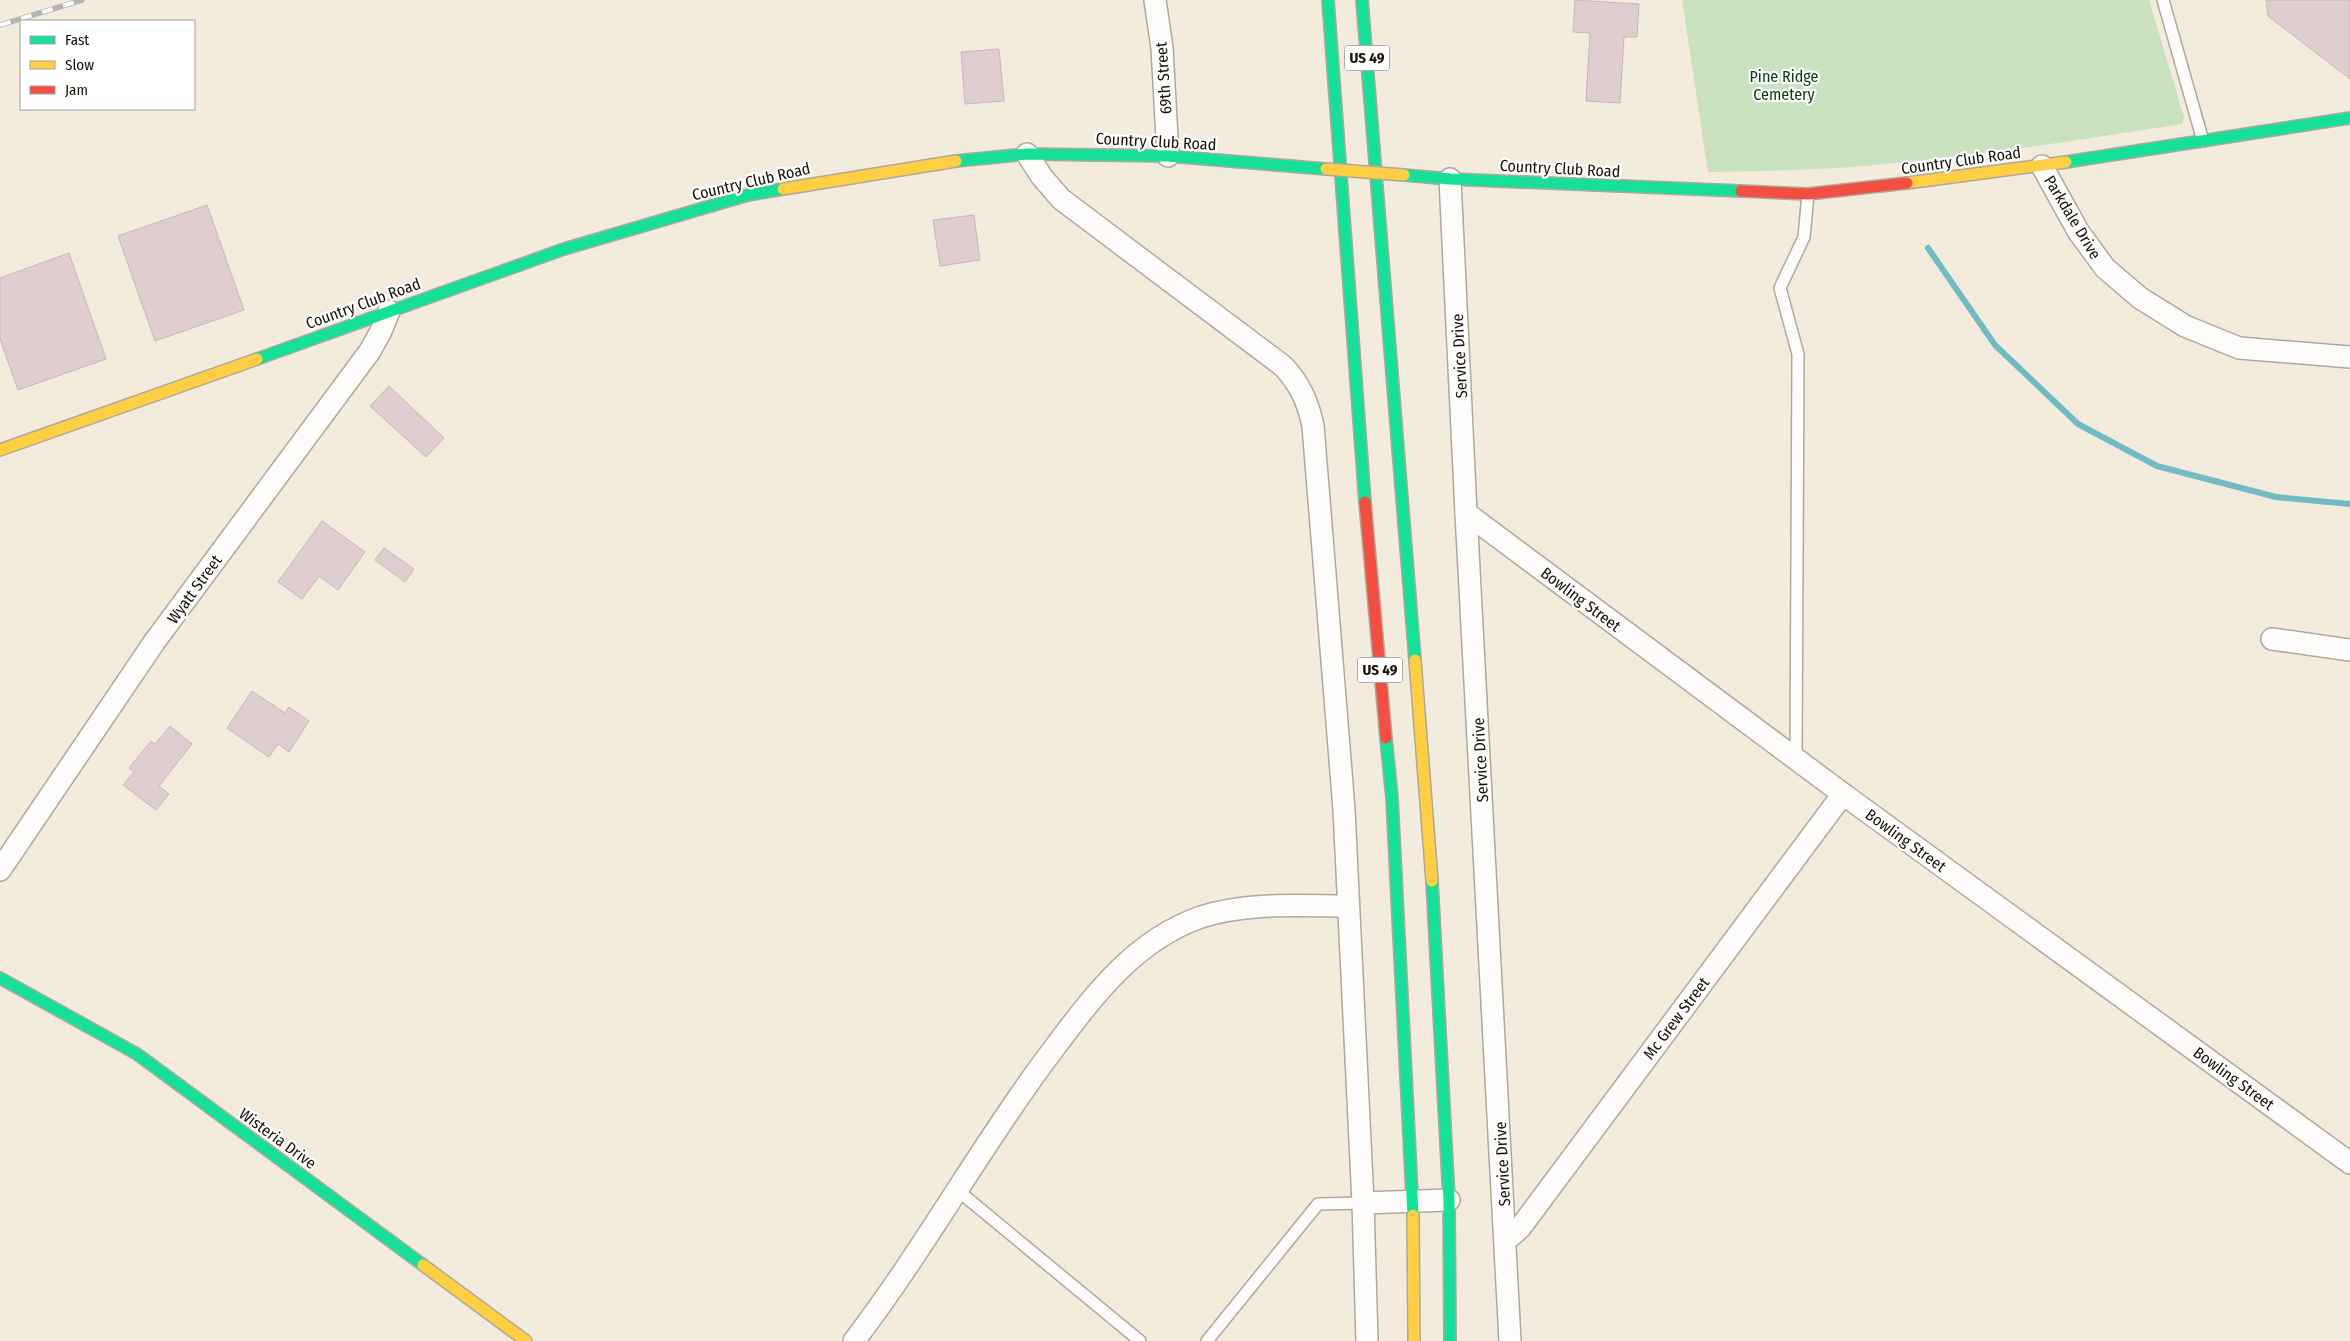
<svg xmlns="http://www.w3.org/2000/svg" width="2350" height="1341" viewBox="0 0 2350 1341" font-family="'Fira Sans Condensed',sans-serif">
<rect width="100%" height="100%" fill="#f3ecdd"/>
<path fill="#cae2bf" d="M1682,0H2149L2184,117L2182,124C2084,139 1985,155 1886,164C1827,170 1767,171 1708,172Z"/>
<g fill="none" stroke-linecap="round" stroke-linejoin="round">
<polyline stroke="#73bbc4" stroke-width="6" points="1928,248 1995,345 2078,424 2157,466 2276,497 2350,504"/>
</g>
<g fill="#e0cdd0" stroke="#c3b9b6">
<polygon points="1575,0 1639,4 1637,37 1624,37 1620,103 1586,101 1590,33 1573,32"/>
<polygon points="2266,0 2350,0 2350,79 2268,16"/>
<polygon points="999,49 1004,101 965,104 961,52"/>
<polygon points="207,205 244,310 155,341 118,236"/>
<polygon points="974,215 980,260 940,266 933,220"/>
<polygon points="69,253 106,359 18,390 0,339 0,278"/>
<polygon points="389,386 444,438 426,457 370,406"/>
<polygon points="322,521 365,552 338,590 319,576 302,599 278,582"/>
<polygon points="384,548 414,569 405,582 375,560"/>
<polygon points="252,691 285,713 289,707 309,721 289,752 278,744 269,757 227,728"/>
<polygon points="170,726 192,744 159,786 169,794 156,810 123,785 134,772 129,768 151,741 155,744"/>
</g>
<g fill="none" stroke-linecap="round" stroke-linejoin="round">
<defs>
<g id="lane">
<polyline points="2163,0 2203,141"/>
<polyline points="1796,759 1798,354 1780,288 1804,237 1808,194"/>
<polyline points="956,1189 1140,1341"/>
<polyline points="1207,1341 1318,1204 1363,1203"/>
</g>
<g id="street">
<polyline points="1155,0 1162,48 1168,156"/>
<path d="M1027,154L1042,177L1061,199L1283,366C1300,384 1308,402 1313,426L1344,809L1363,1203L1367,1341"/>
<polyline points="2042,166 2078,231 2105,268 2140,298 2185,326 2239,348 2350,357"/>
<polyline points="1450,179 1466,513 1510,1341"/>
<polyline points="1466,513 1843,794 2350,1163"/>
<polyline points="2272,639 2350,650"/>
<polyline points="0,870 155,641 370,351 381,331 389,311"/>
<polyline points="1363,1203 1449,1200"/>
<polyline points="1506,1240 1520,1228 1843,794"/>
<path d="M854,1341C922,1252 977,1153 1043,1063C1087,1005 1129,942 1201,917C1248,902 1299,906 1347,906"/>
</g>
<g id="fast">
<polyline points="1328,0 1365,502"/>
<polyline points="1362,0 1415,660"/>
<polyline points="956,161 1027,154 1168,156 1326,169"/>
<polyline points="2066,162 2350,118"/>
<polyline points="1404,175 1450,179 1741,191"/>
<polyline points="257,359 564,249 748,195 783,189"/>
<polyline points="1386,738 1392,798 1413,1215"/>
<polyline points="1432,881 1449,1200 1450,1341"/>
<polyline points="0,978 137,1054 423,1265"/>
</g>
<g id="slow">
<polyline points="1907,183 2066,162"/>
<polyline points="783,189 956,161"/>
<polyline points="0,450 257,359"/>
<polyline points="1415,660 1432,881"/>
<polyline points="1413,1215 1414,1341"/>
<polyline points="423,1265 526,1341"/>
</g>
<g id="jam">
<polyline points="1741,191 1808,194 1907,183"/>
<polyline points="1365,502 1386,738"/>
</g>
</defs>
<use href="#lane" stroke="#afa99d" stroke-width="14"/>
<use href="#street" stroke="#afa99d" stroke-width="24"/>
<use href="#fast" stroke="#afa99d" stroke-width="14"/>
<use href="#slow" stroke="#afa99d" stroke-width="14"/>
<use href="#jam" stroke="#afa99d" stroke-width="14"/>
<use href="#lane" stroke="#fdfcfa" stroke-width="11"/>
<use href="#street" stroke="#fdfcfa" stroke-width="21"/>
<use href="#fast" stroke="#16e098" stroke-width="11"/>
<use href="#slow" stroke="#ffcf43" stroke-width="11"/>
<use href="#jam" stroke="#f24e42" stroke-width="11"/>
<defs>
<polyline id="rail" points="0,25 82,0"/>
</defs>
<use href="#rail" stroke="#b5b4b0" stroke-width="5.5"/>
<use href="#rail" stroke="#fff" stroke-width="4" stroke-dasharray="11" stroke-linecap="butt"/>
<defs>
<polyline id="slow-bridge" points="1326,169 1404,175"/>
</defs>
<use href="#slow-bridge" stroke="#afa99d" stroke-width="14" stroke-linecap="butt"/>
<use href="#slow-bridge" stroke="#ffcf43" stroke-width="11"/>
</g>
<g text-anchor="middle" stroke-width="4.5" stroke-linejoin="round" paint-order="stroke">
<g fill="#fff" stroke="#5d5851" stroke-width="1">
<rect x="1344.5" y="45.5" width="45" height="25" rx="4"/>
<rect x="1357.5" y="657.5" width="45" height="25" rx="4"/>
</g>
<g font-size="15" font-weight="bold" fill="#171106">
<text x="1367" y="63">US 49</text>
<text x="1380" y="675">US 49</text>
</g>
<g font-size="16" fill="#083b0c" stroke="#fff">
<text x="1784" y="82">Pine Ridge<tspan x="1784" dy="18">Cemetery</tspan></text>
</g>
<g font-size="16" fill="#171106" stroke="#fff">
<text transform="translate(1163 78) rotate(-94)" y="6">69th Street</text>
<text transform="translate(1156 141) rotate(3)" y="6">Country Club Road</text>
<text transform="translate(1961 160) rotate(-8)" y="6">Country Club Road</text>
<text transform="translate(1560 168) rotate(3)" y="6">Country Club Road</text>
<text transform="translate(751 181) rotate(-13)" y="6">Country Club Road</text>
<text transform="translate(2073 217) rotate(59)" y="6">Parkdale Drive</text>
<text transform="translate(363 303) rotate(-20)" y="6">Country Club Road</text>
<text transform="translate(1459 356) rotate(-93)" y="6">Service Drive</text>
<text transform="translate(194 589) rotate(-54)" y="6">Wyatt Street</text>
<text transform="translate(1581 599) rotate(37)" y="6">Bowling Street</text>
<text transform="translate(1480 760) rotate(-93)" y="6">Service Drive</text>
<text transform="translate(1906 840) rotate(36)" y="6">Bowling Street</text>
<text transform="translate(1676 1018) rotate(-53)" y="6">Mc Grew Street</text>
<text transform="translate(2234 1078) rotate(36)" y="6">Bowling Street</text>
<text transform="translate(278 1138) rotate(36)" y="6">Wisteria Drive</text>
<text transform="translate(1502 1164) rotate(-93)" y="6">Service Drive</text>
</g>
</g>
<rect x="20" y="20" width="175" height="90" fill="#ffffff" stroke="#a2a09b"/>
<rect x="30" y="36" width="25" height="8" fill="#16e098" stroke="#a2a09b"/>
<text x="65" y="45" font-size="15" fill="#171106">Fast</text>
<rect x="30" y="61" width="25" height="8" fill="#ffcf43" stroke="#a2a09b"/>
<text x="65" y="70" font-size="15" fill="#171106">Slow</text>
<rect x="30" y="86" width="25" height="8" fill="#f24e42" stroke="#a2a09b"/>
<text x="65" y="95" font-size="15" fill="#171106">Jam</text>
</svg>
